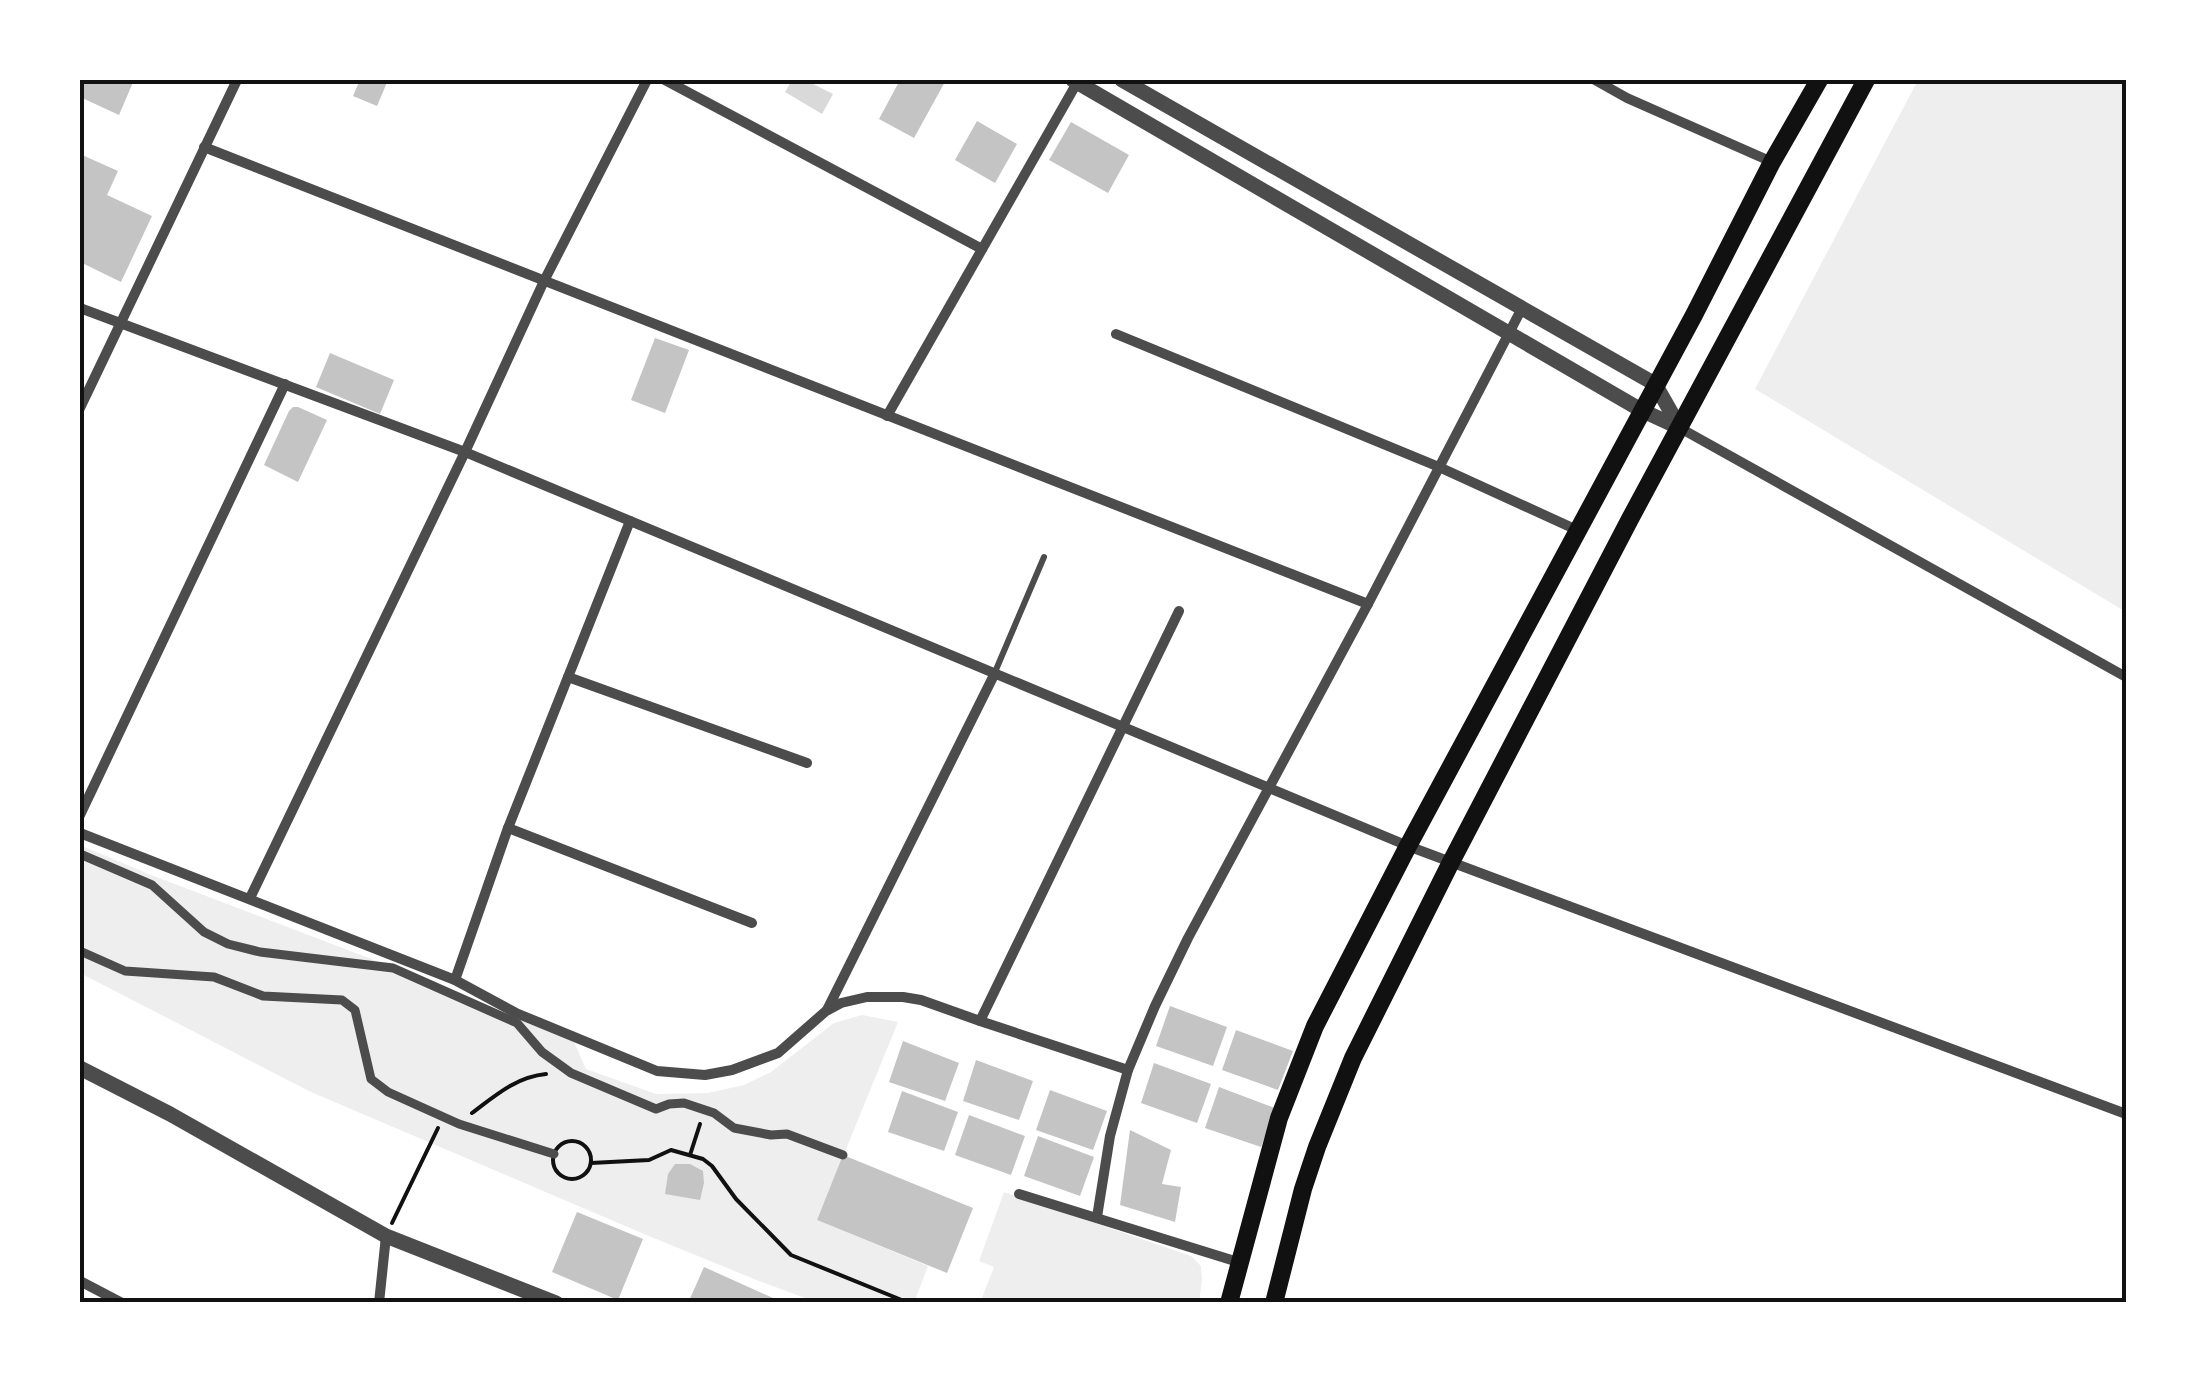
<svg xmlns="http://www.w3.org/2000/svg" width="2206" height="1383" viewBox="0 0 2206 1383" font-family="'Work Sans',sans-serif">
<rect width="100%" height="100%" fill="#fff"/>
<g fill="#eee">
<polygon points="1918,80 2126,80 2126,612 1755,389"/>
<polygon points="80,845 151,875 369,958 574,1042 586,1069 656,1094 708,1093 744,1085 771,1072 834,1023 862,1015 898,1022 817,1220 928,1266 914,1303 818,1303 759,1281 644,1234 311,1092 80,973"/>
<polygon points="1004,1192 1191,1256 1201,1266 1202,1280 1199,1303 980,1303 994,1267 979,1261"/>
</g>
<polygon fill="#d9d9d9" points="792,80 805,80 833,94 822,114 785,92"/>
<g fill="#c4c4c4">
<polygon points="80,80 134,80 119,115 80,97"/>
<polygon points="360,80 388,80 377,106 353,96"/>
<polygon points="900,80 946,80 914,138 879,119"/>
<polygon points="977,121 1017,144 995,183 955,160"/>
<polygon points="1071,122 1129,155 1108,193 1049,160"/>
<polygon points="80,154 118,171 107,195 152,216 121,282 80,262"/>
<polygon points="655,338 689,350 665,413 631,400"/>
<polygon points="330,353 394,380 380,414 316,387"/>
<polygon points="298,407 327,420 298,482 264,465 289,411 293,407"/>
<polygon points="1170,1006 1227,1027 1213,1066 1156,1046"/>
<polygon points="1236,1030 1293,1051 1278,1090 1222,1070"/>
<polygon points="903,1041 959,1063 945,1101 889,1082"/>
<polygon points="976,1060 1033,1081 1019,1120 963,1101"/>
<polygon points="1154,1063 1211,1084 1197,1123 1141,1103"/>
<polygon points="1219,1087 1275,1108 1261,1147 1205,1128"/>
<polygon points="1050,1090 1107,1111 1093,1150 1036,1130"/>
<polygon points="902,1091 958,1112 944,1151 888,1132"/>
<polygon points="969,1115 1025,1136 1011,1175 955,1155"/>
<polygon points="1130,1130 1171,1150 1162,1184 1181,1187 1175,1222 1120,1205"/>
<polygon points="1038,1136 1094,1157 1080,1196 1024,1176"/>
<polygon points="843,1155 973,1208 947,1273 817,1220"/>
<polygon points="675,1164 690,1164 703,1171 704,1183 700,1200 665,1194 668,1174"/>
<polygon points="577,1212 643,1239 618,1300 552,1272"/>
<polygon points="704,1267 784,1303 688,1303"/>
</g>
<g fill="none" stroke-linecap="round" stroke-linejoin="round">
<g stroke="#111" stroke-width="4">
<path d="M472,1113C496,1095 516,1077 546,1074"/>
<circle cx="572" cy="1160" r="19"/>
<polyline points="690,1155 700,1124"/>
<polyline points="591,1163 649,1160 671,1150 703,1159 712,1166 736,1199 791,1255 909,1303"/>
<polyline points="392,1223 438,1128"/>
</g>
<polyline stroke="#4c4c4c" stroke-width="6" points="995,672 1044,557"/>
<g stroke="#4c4c4c" stroke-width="9">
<polyline points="80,854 152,885 204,932 228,944 260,952 393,968 517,1023 542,1052 571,1073 656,1109 669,1104 684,1103 714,1113 734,1128 771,1135 787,1134 843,1155"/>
<polyline points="80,951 125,971 214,977 263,996 342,1000 355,1010 371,1079 388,1092 459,1124 554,1154"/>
</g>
<g stroke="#4c4c4c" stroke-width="10">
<polyline points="665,80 982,249"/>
<polyline points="1595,80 1627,98 1772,162"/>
<polyline points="204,147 1368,604"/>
<polyline points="80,308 465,452 1408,846 2126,1114"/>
<polyline points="1116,334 1439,467 1577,530"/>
<polyline points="80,408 237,80"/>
<polyline points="887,416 1078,81"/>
<polyline points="1680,428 2126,677"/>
<polyline points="568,677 807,763"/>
<polyline points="80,815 285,384"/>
<polyline points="508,828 752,923"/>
<polyline points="80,833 455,980 516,1013 657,1071 705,1075 732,1070 778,1053 826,1011 841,1003 867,997 903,997 921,1000 980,1021 1179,611"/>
<polyline points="250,898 465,452 544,281 647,80"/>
<polyline points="455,980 508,828 630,521"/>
<polyline points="827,1010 995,673"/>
<polyline points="980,1021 1128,1070"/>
<polyline points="1019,1194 1238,1262"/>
<polyline points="1097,1217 1110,1136 1128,1070 1155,1006 1188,938 1368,604 1522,308"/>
<polyline points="80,1281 122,1303"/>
<polyline points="379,1303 386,1236"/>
</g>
<g stroke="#4c4c4c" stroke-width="15">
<polyline points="1073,80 1641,410 1680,428"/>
<polyline points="1122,80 1655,384 1680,428"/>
<polyline points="80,1068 170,1114 386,1236 556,1303"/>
</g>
<g stroke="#111" stroke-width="18">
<polyline points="1229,1303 1279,1118 1315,1026 1408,846 1694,315 1772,162 1819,80"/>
<polyline points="1274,1303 1303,1189 1317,1147 1353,1058 1451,862 1630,519 1866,80"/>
</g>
</g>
<rect width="2206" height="1383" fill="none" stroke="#ffffff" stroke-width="165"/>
<rect x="82" y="82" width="2042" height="1218" fill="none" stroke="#111" stroke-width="4"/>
</svg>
